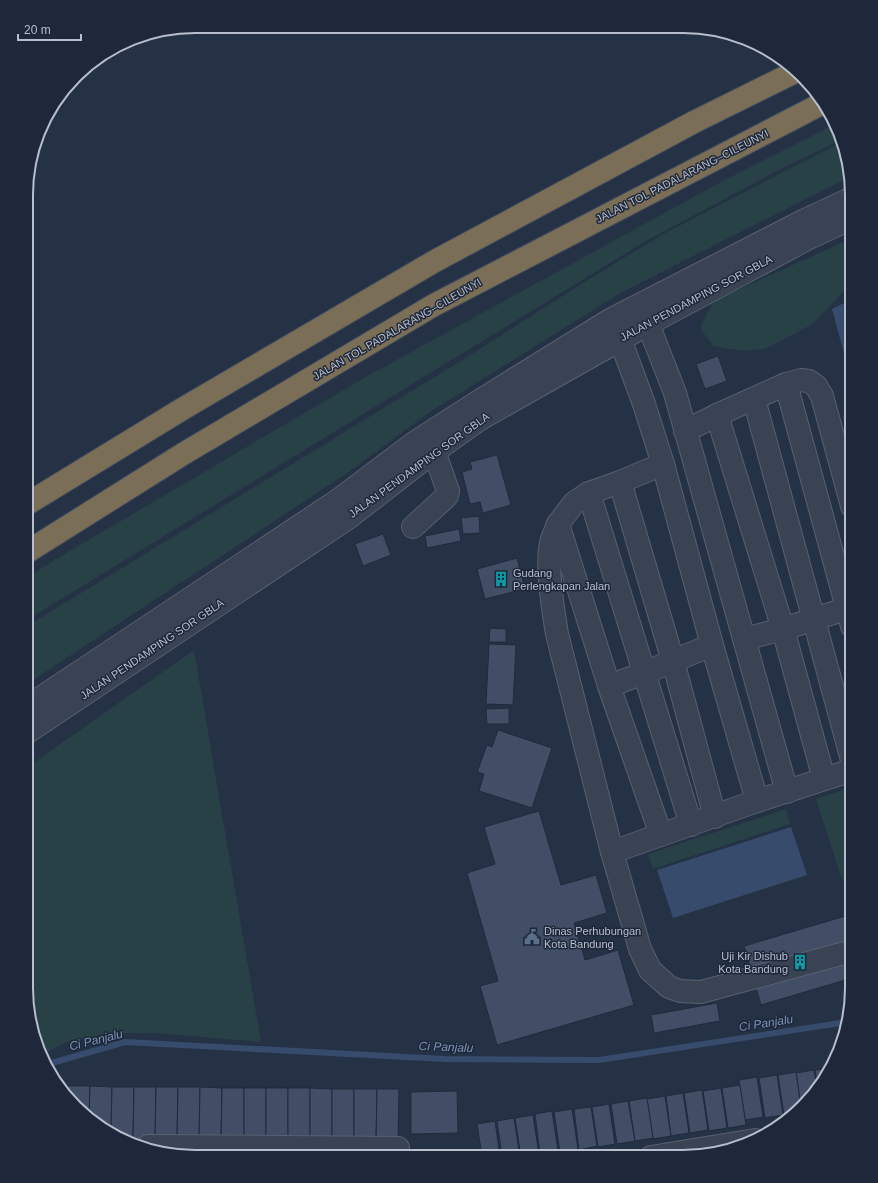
<svg xmlns="http://www.w3.org/2000/svg" width="878" height="1183" viewBox="0 0 878 1183" font-family="Arial,sans-serif">
<rect width="100%" height="100%" fill="#253145"/>
<g fill="#274146">
<polygon points="835,124 839,141 779,170 646,241 27,620 27,578 56,559 369,375 719,183"/>
<polygon points="840,143 848,178 622,292 430,412 349,472 27,684 27,626 464,359 589,279 665,233"/>
<polygon points="852,238 852,276 846,289 813,324 765,349 744,351 713,346 700,328 713,301"/>
<polygon points="194,650 261,1042 155,1033 111,1033 65,1043 42,1055 26,988 26,768"/>
<polygon points="852,787 852,877 842,880 816,799"/>
<polygon points="786,809 790,824 653,869 648,854"/>
</g>
<g fill="#374b6d">
<polygon points="852,299 852,383 832,309"/>
<polygon points="852,410 852,446 843,416"/>
<polygon points="791,827 807,875 673,918 657,870"/>
</g>
<g fill="none" stroke-linecap="round" stroke-linejoin="round">
<polyline stroke="#374b6d" stroke-width="6" points="45,1065 125,1042 444,1059 599,1060 847,1022"/>
</g>
<g fill="#424e65" stroke="#202a3c">
<polygon points="718,356 727,381 705,389 696,364"/>
<polygon points="497,455 511,505 483,513 480,502 470,504 462,472 472,469 470,462"/>
<polygon points="479,516 480,533 463,534 461,518"/>
<polygon points="459,529 461,541 427,548 425,536"/>
<polygon points="383,534 391,555 363,566 355,544"/>
<polygon points="517,558 525,589 485,599 477,569"/>
<polygon points="490,628 506,629 506,642 489,642"/>
<polygon points="489,644 516,645 513,705 486,704"/>
<polygon points="509,708 509,724 487,724 486,709"/>
<polygon points="498,730 552,748 532,808 479,791 484,774 477,772 487,745 492,747"/>
<polygon points="539,811 561,885 596,875 607,913 574,923 585,960 618,950 634,1005 497,1045 480,986 498,981 467,873 495,864 484,827"/>
<polygon points="852,914 852,978 761,1005 744,946"/>
<polygon points="717,1003 720,1021 654,1033 651,1015"/>
<polygon points="830,1068 824,1082 818,1088 815,1070"/>
<polygon points="814,1070 817,1089 801,1107 796,1073"/>
<polygon points="796,1072 801,1107 796,1113 784,1115 778,1075"/>
<polygon points="777,1075 783,1115 765,1118 759,1078"/>
<polygon points="757,1077 763,1117 745,1120 739,1080"/>
<polygon points="740,1085 746,1125 728,1128 722,1088"/>
<polygon points="59,1086 68,1086 68,1099"/>
<polygon points="68,1086 90,1086 89,1118 68,1099"/>
<polygon points="90,1086 112,1087 111,1132 101,1128 89,1118"/>
<polygon points="112,1087 134,1087 133,1139 130,1139 111,1132"/>
<polygon points="134,1087 156,1087 155,1139 133,1139"/>
<polygon points="156,1087 178,1087 177,1139 155,1139"/>
<polygon points="178,1087 200,1087 199,1140 177,1139"/>
<polygon points="200,1087 222,1088 221,1140 199,1140"/>
<polygon points="222,1088 244,1088 244,1140 221,1140"/>
<rect x="244" y="1088" width="22" height="52"/>
<rect x="266" y="1088" width="22" height="52"/>
<rect x="288" y="1088" width="22" height="52"/>
<polygon points="310,1088 332,1089 332,1140 310,1140"/>
<polygon points="721,1088 727,1128 709,1131 703,1091"/>
<polygon points="332,1089 354,1089 354,1141 332,1140"/>
<polygon points="354,1089 377,1089 376,1141 354,1141"/>
<polygon points="377,1089 399,1089 398,1141 376,1141"/>
<polygon points="702,1090 708,1130 690,1133 684,1093"/>
<polygon points="457,1091 458,1133 411,1134 411,1092"/>
<polygon points="683,1093 689,1133 671,1136 666,1096"/>
<polygon points="665,1096 671,1136 653,1139 647,1099"/>
<polygon points="647,1098 653,1138 635,1141 629,1101"/>
<polygon points="628,1101 635,1141 617,1144 611,1104"/>
<polygon points="609,1104 615,1144 598,1147 592,1107"/>
<polygon points="591,1107 597,1146 579,1150 574,1109"/>
<polygon points="572,1109 578,1149 560,1152 554,1112"/>
<polygon points="552,1111 558,1151 540,1154 535,1114"/>
<polygon points="533,1115 539,1155 521,1157 515,1118"/>
<polygon points="514,1118 520,1157 502,1156 497,1121"/>
<polygon points="495,1121 500,1156 482,1156 477,1124"/>
</g>
<g fill="none" stroke-linecap="round" stroke-linejoin="round">
<defs>
<g id="minor">
<polyline points="648,324 675,393 787,792"/>
<polyline points="613,326 620,339 644,404 663,464 712,645 757,801"/>
<polyline points="786,384 852,626"/>
<polyline points="754,399 852,760"/>
<polyline points="717,415 786,384 801,380 809,381 816,386 822,396 852,506"/>
<polyline points="685,431 717,415 783,629 824,779"/>
<polyline points="620,482 673,661 715,817"/>
<polyline points="589,493 691,825"/>
<path d="M558,524C556,529 554,534 552,539C545,562 553,609 557,634L612,852"/>
<polyline points="413,527 447,496 448,491 434,451"/>
<polyline points="744,639 783,629 852,607"/>
<polyline points="609,686 644,673 712,645"/>
<polyline points="27,707 337,501 414,443 476,403 610,320 805,220 852,198"/>
<polyline points="26,733 348,518 428,456 480,419 648,324 807,239 852,218"/>
<polyline points="661,835 609,686 558,524 574,503 589,493 620,482 663,464"/>
<polyline points="852,951 701,992 680,991 669,987 650,970 640,949 612,852 757,801 852,770"/>
<polyline points="148,1146 398,1148 398,1156"/>
<polyline points="651,1157 755,1140"/>
</g>
<g id="highway">
<polyline points="27,504 184,408 435,261 694,122 795,72"/>
<polyline points="27,552 183,454 434,305 821,104"/>
</g>
</defs>
<use href="#minor" stroke="#586171" stroke-width="24"/>
<use href="#highway" stroke="#444e5f" stroke-width="24"/>
<use href="#minor" stroke="#3a4354" stroke-width="22"/>
<use href="#highway" stroke="#7b6e56" stroke-width="22"/>
</g>
<defs>
<symbol id="building-bare" viewBox="-9 -9 18 18"><path d="M-4-6H4V6H1V3H-1V6H-4ZM-2.5-4.3h1.7v1.8h-1.7ZM.8-4.3h1.7v1.8H.8ZM-2.5-1h1.7V.8h-1.7ZM.8-1h1.7V.8H.8Z" fill="#0f9aa8" stroke="#1e283a" stroke-width="2.5" paint-order="stroke"/></symbol>
<symbol id="civic-bare" viewBox="-9 -9 18 18"><path d="M-.6-6.5H3V-4.5H.6V-3L4-1V1h2V6H-6V1h2V-1L-.6-3ZM-1.2 2.5V6h2.4V2.5Z" fill="#5c6f8a" stroke="#1e283a" stroke-width="2.5" paint-order="stroke"/></symbol>
</defs>
<g fill-rule="evenodd">
<use href="#building-bare" x="490" y="568" width="22" height="22"/>
<use href="#civic-bare" x="521" y="926" width="22" height="22"/>
<use href="#building-bare" x="789" y="951" width="22" height="22"/>
</g>
<g text-anchor="middle" stroke-width="3" stroke-linejoin="round" paint-order="stroke">
<g font-size="11" fill="#b7bfce" stroke="#1e283a">
<text transform="translate(682 176) rotate(-27)" y="4">JALAN TOL PADALARANG–CILEUNYI</text>
<text transform="translate(696 298) rotate(-28)" y="4">JALAN PENDAMPING SOR GBLA</text>
<text transform="translate(397 329) rotate(-30)" y="4">JALAN TOL PADALARANG–CILEUNYI</text>
<text transform="translate(419 465) rotate(-36)" y="4">JALAN PENDAMPING SOR GBLA</text>
<text transform="translate(152 649) rotate(-34)" y="4">JALAN PENDAMPING SOR GBLA</text>
</g>
<g font-size="11" fill="#b7bfce" stroke="#1e283a" text-anchor="start">
<text x="513" y="577">Gudang<tspan x="513" dy="13">Perlengkapan Jalan</tspan></text>
<text x="544" y="935">Dinas Perhubungan<tspan x="544" dy="13">Kota Bandung</tspan></text>
<text x="788" y="960" text-anchor="end">Uji Kir Dishub<tspan x="788" dy="13">Kota Bandung</tspan></text>
</g>
<g font-size="12" font-style="italic" fill="#7c93b7" stroke="#1e283a">
<text transform="translate(766 1023) rotate(-9)" y="4">Ci Panjalu</text>
<text transform="translate(96 1040) rotate(-14)" y="4">Ci Panjalu</text>
<text transform="translate(446 1047) rotate(2)" y="4">Ci Panjalu</text>
</g>
</g>
<path d="M0 0H878V1183H0ZM195 33H683A162 162 0 0 1 845 195V988A162 162 0 0 1 683 1150H195A162 162 0 0 1 33 988V195A162 162 0 0 1 195 33Z" fill="#1e283a" fill-rule="evenodd"/>
<path fill="none" stroke="#b7bfce" stroke-width="2" d="M195 33H683A162 162 0 0 1 845 195V988A162 162 0 0 1 683 1150H195A162 162 0 0 1 33 988V195A162 162 0 0 1 195 33Z"/>
<path d="M18 34v6h63v-6" fill="none" stroke="#b7bfce" stroke-width="2"/>
<text x="24" y="34" font-size="12" fill="#b7bfce" stroke="#1e283a" stroke-width="3" paint-order="stroke">20 m</text>
</svg>
